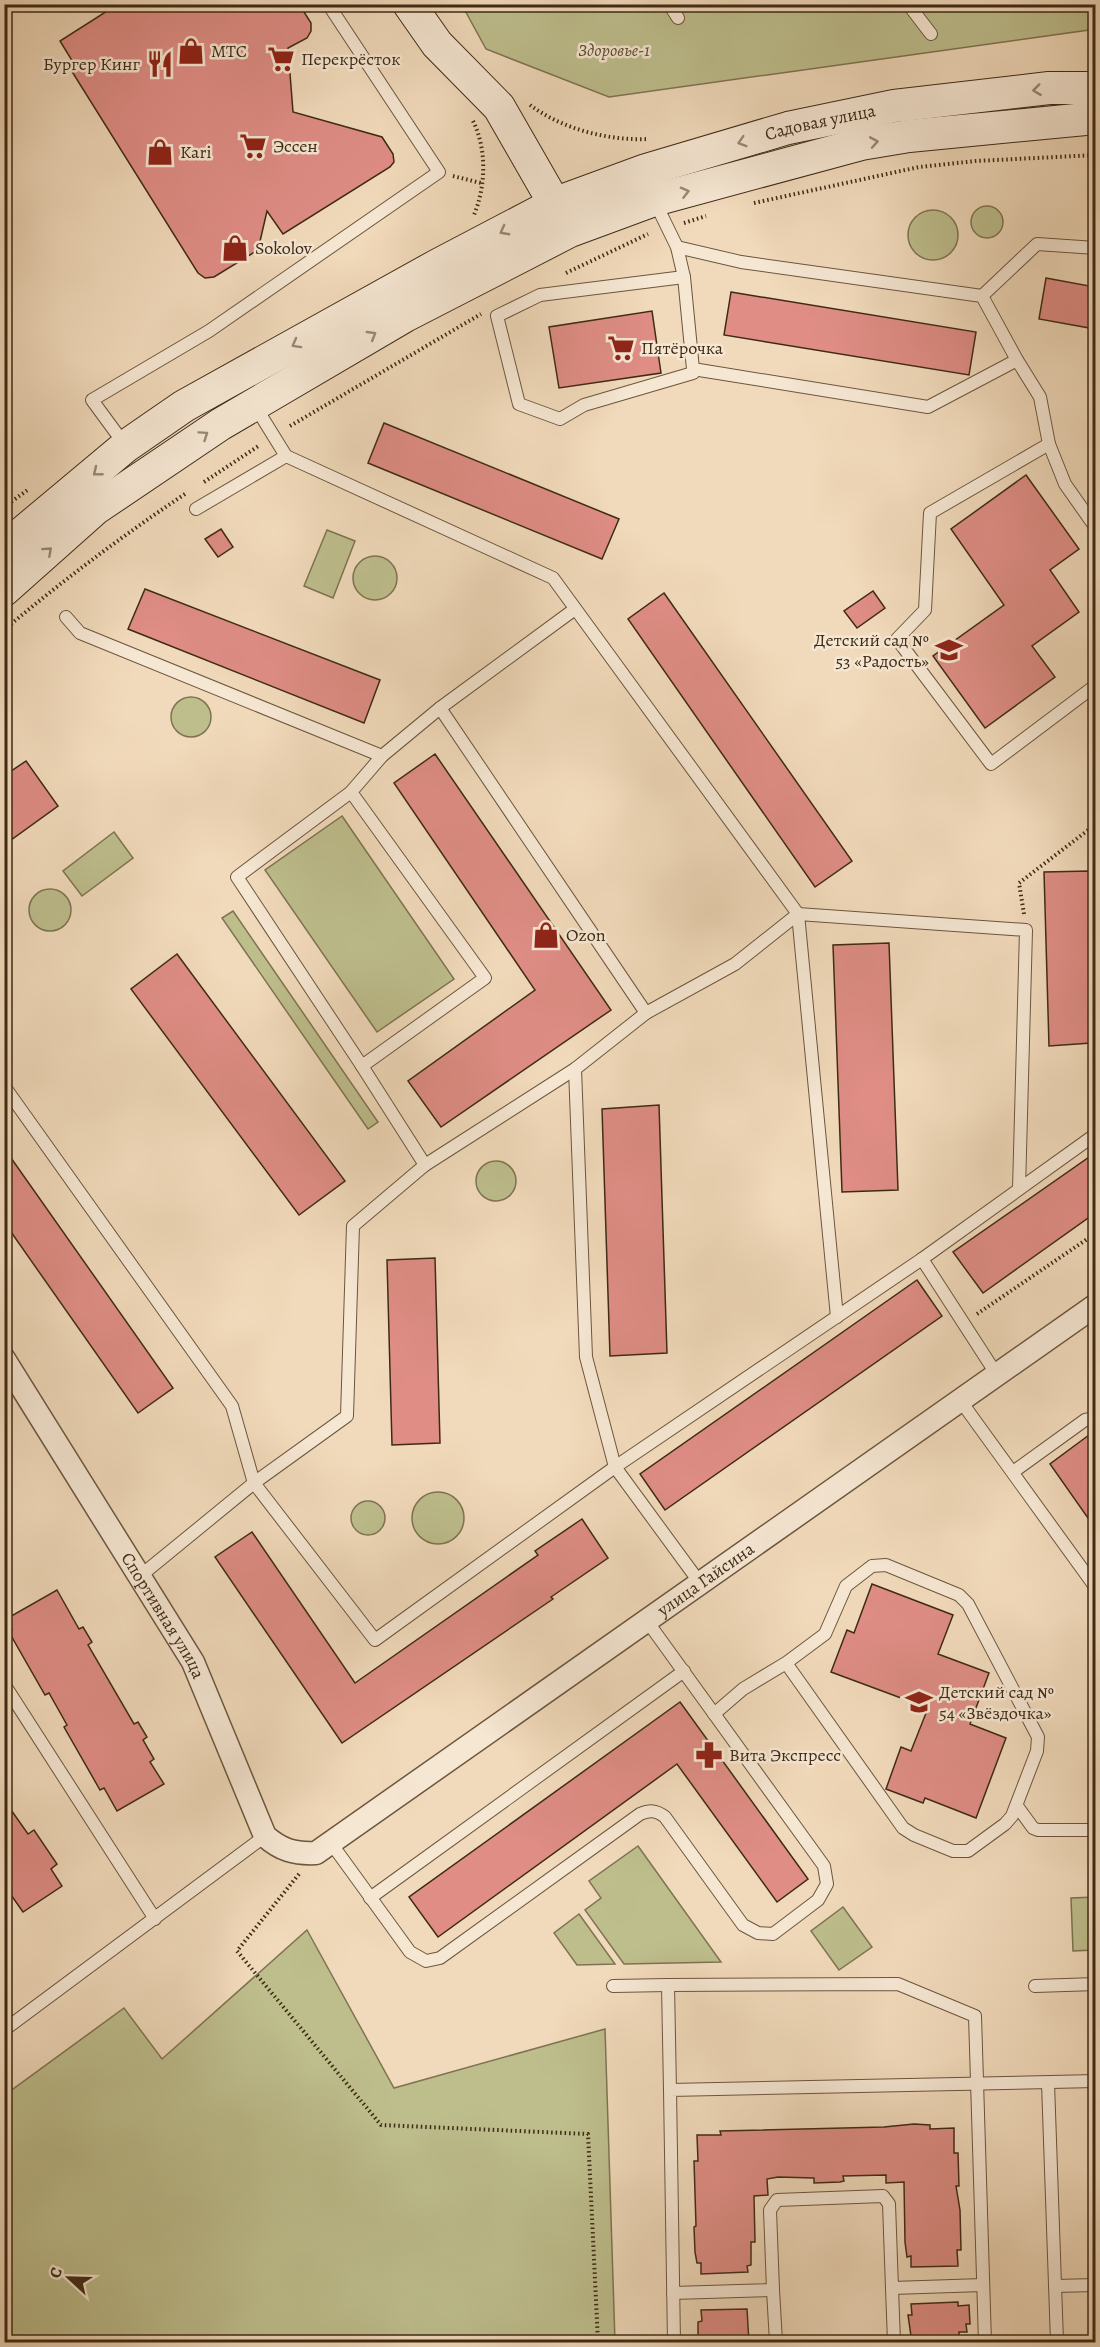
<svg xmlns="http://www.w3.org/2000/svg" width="1100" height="2347" viewBox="0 0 1100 2347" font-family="Alegreya,serif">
<rect width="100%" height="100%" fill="#f1dabb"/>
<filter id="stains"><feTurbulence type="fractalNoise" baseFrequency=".00333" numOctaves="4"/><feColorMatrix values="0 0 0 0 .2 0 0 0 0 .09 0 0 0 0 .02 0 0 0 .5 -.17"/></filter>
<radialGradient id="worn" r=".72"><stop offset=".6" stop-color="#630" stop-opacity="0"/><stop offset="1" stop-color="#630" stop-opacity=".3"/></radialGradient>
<g fill="#bebe8d" stroke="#7e7451" stroke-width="1.5">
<polygon points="1095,4 1096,29 609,97 486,49 462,5"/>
<circle cx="987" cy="222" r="16"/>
<circle cx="933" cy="235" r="25"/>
<polygon points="327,530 355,541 333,598 304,586"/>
<circle cx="375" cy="578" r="22"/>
<circle cx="191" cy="717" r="20"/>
<polygon points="342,816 454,979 377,1032 265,870"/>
<polygon points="114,832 133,858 82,896 63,871"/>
<circle cx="50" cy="910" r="21"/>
<polygon points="233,911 378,1122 368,1129 222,918"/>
<circle cx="496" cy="1181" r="20"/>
<circle cx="438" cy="1518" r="26"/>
<circle cx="368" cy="1518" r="17"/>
<polygon points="638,1846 721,1962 624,1964 585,1910 601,1898 589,1881"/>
<polygon points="1095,1897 1095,1950 1073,1951 1071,1898"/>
<polygon points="843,1907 872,1947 839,1970 811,1931"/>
<polygon points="579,1914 615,1964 577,1965 554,1933"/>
<polygon points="307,1930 394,2088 605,2029 615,2342 5,2342 5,2095 124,2008 162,2059"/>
</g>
<g fill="#df8d85" stroke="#3e2a15" stroke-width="1.5">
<polygon points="118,4 299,4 311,23 311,31 307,38 288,48 293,112 382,137 393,154 394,162 390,167 283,234 267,211 258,250 214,277 205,278 198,273 71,70 76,67 60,41"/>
<polygon points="1046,278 1095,287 1095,329 1039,319"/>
<polygon points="731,292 976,332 969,375 724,335"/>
<polygon points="652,311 661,373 559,388 549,327"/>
<polygon points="384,423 619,519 602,559 368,463"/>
<polygon points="1026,475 1079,549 1050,570 1079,612 1032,646 1055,677 985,728 933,656 1004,605 951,529"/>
<polygon points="221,529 233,547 218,557 205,539"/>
<polygon points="145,589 380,680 364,723 128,629"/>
<polygon points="873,591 885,608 857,628 844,611"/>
<polygon points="664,593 852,861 815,887 628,619"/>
<polygon points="435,754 611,1010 441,1127 408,1081 535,990 394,783"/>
<polygon points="26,761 58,806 4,845 4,776"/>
<polygon points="1089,871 1091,1043 1049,1046 1044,872"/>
<polygon points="889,943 898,1190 842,1192 833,945"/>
<polygon points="177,954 345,1181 299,1215 131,989"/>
<polygon points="659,1105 667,1353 610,1356 602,1109"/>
<polygon points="4,1148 173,1388 138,1413 4,1222"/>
<polygon points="1095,1153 1095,1213 983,1293 953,1252"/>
<polygon points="435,1258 440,1443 392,1445 387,1260"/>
<polygon points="917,1280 942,1316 665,1510 640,1474"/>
<polygon points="1089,1435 1095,1445 1095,1528 1050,1464"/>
<polygon points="582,1519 608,1558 551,1597 553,1599 342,1743 215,1557 252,1532 355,1683 538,1555 535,1551"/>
<polygon points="872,1584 953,1615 938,1654 989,1673 970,1724 1006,1738 976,1818 925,1798 923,1803 886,1789 901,1747 911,1751 928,1708 831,1672 847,1630 854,1633"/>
<polygon points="57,1590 79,1629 83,1627 92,1642 88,1645 134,1724 138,1722 147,1737 143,1740 154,1759 150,1762 164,1784 117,1811 104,1788 100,1790 64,1727 67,1725 49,1693 45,1695 9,1632 12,1630 6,1619"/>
<polygon points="680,1702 808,1879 777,1902 677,1764 438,1937 409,1897"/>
<polygon points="4,1800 28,1834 34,1830 57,1864 51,1869 62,1886 23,1912 4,1885"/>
<polygon points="914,2124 930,2125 930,2129 954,2128 954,2153 958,2153 959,2186 956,2186 960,2210 961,2250 957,2250 958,2266 911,2267 911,2256 907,2257 905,2242 904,2182 886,2183 886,2175 843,2176 844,2181 840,2182 814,2183 814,2178 778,2177 767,2179 768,2195 754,2196 755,2242 751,2242 751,2265 747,2266 748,2272 701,2274 701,2263 697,2263 695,2252 694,2227 696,2226 694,2161 698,2161 697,2135 721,2135 720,2131 884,2127"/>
<polygon points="958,2302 958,2306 969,2305 970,2324 966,2324 967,2332 959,2332 959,2343 912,2343 908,2315 912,2315 911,2304"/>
<polygon points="747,2309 749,2343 698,2343 698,2322 702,2321 701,2310"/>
</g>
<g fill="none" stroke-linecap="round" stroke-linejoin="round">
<defs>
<g id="lane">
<polyline points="669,4 678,18"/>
<polyline points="908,4 931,34"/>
<polyline points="654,200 677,247 684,277 693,369 928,407 1017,360"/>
<polyline points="677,247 741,262 982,296"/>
<polyline points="684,277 540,295 497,316 519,404 560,419 584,405 693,373 693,369"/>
<polyline points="982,296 1017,360 1040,397 1049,444 1065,484 1096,528"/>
<polyline points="982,296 1037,244 1096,248"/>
<polyline points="255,406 286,456"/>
<polyline points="1049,444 930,513 925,610 897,639 991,764 1096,685"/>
<polyline points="125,445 92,400 209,331 439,172 328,4"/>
<polyline points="66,617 80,633 382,756 351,792 485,978 362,1066 425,1165 575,1069 646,1013 735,964 798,914 553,578 286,456 196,509"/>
<polyline points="440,708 646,1013"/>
<polyline points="382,756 440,708 575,609"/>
<polyline points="351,792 237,877 362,1066"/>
<polyline points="575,1069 586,1357 615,1467 700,1583"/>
<polyline points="4,1086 232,1406 254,1483 375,1640 615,1467 922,1259 1096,1134"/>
<polyline points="922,1259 997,1375"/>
<polyline points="837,1317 798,914 1026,930 1019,1189"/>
<polyline points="960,1400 1096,1588"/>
<polyline points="1013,1472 1085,1420 1096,1418"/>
<polyline points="139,1577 254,1483 347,1416 353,1226 425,1165"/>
<polyline points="4,1684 155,1919"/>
<polyline points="714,1714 743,1689 786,1663 903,1828 914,1835 953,1851 968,1851 1005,1824 1012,1816 1037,1751 1038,1737 968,1604 959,1595 886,1565 872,1566 846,1586 825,1634 786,1663"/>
<polyline points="1017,1806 1033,1828 1038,1830 1096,1830"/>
<path d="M331,1843L410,1952L426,1961L440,1958L640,1814C650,1810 656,1810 665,1817L743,1925L758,1933L773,1934L818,1900L827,1884L824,1866L647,1621"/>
<polyline points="370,1898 684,1671"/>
<polyline points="613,1986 668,1985"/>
<polyline points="1035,1986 1096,1984"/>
<polyline points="4,2030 265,1836"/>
<polyline points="1048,2083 1057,2342"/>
<polyline points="670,2090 668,1985 898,1984 975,2016 985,2342"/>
<polyline points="1055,2286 1096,2285"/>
<polyline points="892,2288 894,2342"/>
<polyline points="773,2290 776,2342"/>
<polyline points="673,2293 773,2290 770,2210 777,2200 883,2196 889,2204 892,2288 983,2285"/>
<polyline points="674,2342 670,2090 1096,2081"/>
</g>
<g id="street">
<path id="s1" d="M4,1359L193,1662L265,1836C281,1850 294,1854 316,1853L1096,1305"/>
</g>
<g id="secondary">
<polyline points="409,4 437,44 499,107 565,222"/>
<path id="s2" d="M4,548L126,446L184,406L436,266L556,203L646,170L788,128L894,106L1049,88H1096"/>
<polyline points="4,590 95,509 221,424 405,316 570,231 654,200 861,144 909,136 1096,118"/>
</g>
</defs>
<use href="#lane" stroke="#6b563e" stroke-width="14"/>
<use href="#street" stroke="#6b563e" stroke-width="25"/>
<use href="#secondary" stroke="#3e2a15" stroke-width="34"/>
<g stroke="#3e2a15" stroke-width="4" stroke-dasharray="1.5 3" stroke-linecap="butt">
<path d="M530,105C562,129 609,141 648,139"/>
<path d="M473,121C487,149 486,186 474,215"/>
<polyline points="453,176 481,183"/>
<polyline points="754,203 919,167 976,161 1096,155"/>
<polyline points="684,223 706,216"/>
<polyline points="566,273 648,234"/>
<polyline points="290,426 481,314"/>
<polyline points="204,482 260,445"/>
<polyline points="4,507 29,489"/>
<path d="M4,630C62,581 122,536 185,494"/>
<polyline points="1024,914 1019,883 1096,824"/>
<polyline points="977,1314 1096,1233"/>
<polyline points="299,1874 237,1951 381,2125 588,2134 598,2342"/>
</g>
<use href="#lane" stroke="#f6e7d3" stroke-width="12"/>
<use href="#street" stroke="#f6e7d3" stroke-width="22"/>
<use href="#secondary" stroke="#f6e7d3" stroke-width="32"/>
</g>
<defs><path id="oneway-chevron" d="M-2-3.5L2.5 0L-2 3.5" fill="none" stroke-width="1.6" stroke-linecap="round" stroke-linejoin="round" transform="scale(1.5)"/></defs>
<g stroke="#9a8874">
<use href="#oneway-chevron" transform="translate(1037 90) rotate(173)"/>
<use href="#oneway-chevron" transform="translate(742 142) rotate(163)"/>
<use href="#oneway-chevron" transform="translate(874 142) rotate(-10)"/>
<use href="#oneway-chevron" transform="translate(685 192) rotate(-14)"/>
<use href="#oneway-chevron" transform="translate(504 231) rotate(152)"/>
<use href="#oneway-chevron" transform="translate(372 335) rotate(-31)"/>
<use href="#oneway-chevron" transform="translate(296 344) rotate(151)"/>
<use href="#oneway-chevron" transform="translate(204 435) rotate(-34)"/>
<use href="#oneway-chevron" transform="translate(97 472) rotate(141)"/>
<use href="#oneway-chevron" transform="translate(48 551) rotate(-42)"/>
</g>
<defs>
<symbol id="shop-bare" viewBox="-9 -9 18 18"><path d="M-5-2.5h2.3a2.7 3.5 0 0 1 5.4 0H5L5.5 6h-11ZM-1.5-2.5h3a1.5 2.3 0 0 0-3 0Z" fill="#8f2418" stroke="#f6e7d3" stroke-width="2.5" paint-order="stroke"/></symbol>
<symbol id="supermarket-bare" viewBox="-9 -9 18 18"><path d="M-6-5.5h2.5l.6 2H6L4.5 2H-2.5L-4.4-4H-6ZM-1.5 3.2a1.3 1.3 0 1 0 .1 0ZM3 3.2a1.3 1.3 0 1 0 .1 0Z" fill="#8f2418" stroke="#f6e7d3" stroke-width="2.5" paint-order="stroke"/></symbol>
<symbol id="restaurant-bare" viewBox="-9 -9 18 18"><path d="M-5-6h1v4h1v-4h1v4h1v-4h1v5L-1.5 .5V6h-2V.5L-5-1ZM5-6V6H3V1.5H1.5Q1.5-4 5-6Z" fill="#8f2418" stroke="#f6e7d3" stroke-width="2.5" paint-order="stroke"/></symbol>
<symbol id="school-bare" viewBox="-9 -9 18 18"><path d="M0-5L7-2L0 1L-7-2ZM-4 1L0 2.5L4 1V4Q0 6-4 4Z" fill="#8f2418" stroke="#f6e7d3" stroke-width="2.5" paint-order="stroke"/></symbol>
<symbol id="pharmacy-bare" viewBox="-9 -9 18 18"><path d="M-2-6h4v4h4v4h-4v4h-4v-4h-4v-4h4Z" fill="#8f2418" stroke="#f6e7d3" stroke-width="2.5" paint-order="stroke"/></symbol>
</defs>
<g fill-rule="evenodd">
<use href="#shop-bare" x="172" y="32" width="38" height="38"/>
<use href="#supermarket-bare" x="262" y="40" width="38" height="38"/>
<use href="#restaurant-bare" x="141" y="45" width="38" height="38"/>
<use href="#supermarket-bare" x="234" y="127" width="38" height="38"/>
<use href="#shop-bare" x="141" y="133" width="38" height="38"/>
<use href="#shop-bare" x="216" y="229" width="38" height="38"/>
<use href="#supermarket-bare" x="602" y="329" width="38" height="38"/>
<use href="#school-bare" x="930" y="631" width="38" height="38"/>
<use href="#shop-bare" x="527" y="916" width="38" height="38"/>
<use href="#school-bare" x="900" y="1683" width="38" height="38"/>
<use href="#pharmacy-bare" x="690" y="1736" width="38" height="38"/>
</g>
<g text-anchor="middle" stroke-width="5" stroke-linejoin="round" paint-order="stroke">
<g font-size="18" font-style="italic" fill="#5e4f33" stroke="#f6e7d3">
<text x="614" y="56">Здоровье-1</text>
</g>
<g font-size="18" fill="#3e2a15" stroke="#f6e7d3" text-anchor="start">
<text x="211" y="57">МТС</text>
<text x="301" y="65">Перекрёсток</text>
<text x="140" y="70" text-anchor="end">Бургер Кинг</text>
<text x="273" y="152">Эссен</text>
<text x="180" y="158">Kari</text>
<text x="255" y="254">Sokolov</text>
<text x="641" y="354">Пятёрочка</text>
<text x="929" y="646" text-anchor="end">Детский сад №<tspan x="929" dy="21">53 «Радость»</tspan></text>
<text x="566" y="941">Ozon</text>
<text x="939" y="1698">Детский сад №<tspan x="939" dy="21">54 «Звёздочка»</tspan></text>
<text x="729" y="1761">Вита Экспресс</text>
</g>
<g font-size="18" fill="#3e2a15" stroke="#f6e7d3">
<text dy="6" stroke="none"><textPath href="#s2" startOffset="930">Садовая улица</textPath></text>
<text dy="6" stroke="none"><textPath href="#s1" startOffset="1077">улица Гайсина</textPath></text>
<text dy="6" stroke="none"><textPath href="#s1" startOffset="302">Спортивная улица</textPath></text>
</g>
</g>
<rect width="1100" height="2347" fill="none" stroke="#f1dabb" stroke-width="24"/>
<rect x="6" y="6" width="1088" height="2335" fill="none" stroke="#3e2a15" stroke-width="3"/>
<rect x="12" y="12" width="1076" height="2323" fill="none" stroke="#3e2a15" stroke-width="1.5"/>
<g transform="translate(69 2278) rotate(292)" stroke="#f6e7d3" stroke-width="4.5" paint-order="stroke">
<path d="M0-4.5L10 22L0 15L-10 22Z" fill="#3e2a15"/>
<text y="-9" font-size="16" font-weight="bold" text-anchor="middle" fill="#3e2a15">С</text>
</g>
<rect width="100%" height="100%" filter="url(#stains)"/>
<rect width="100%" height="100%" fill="url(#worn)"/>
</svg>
